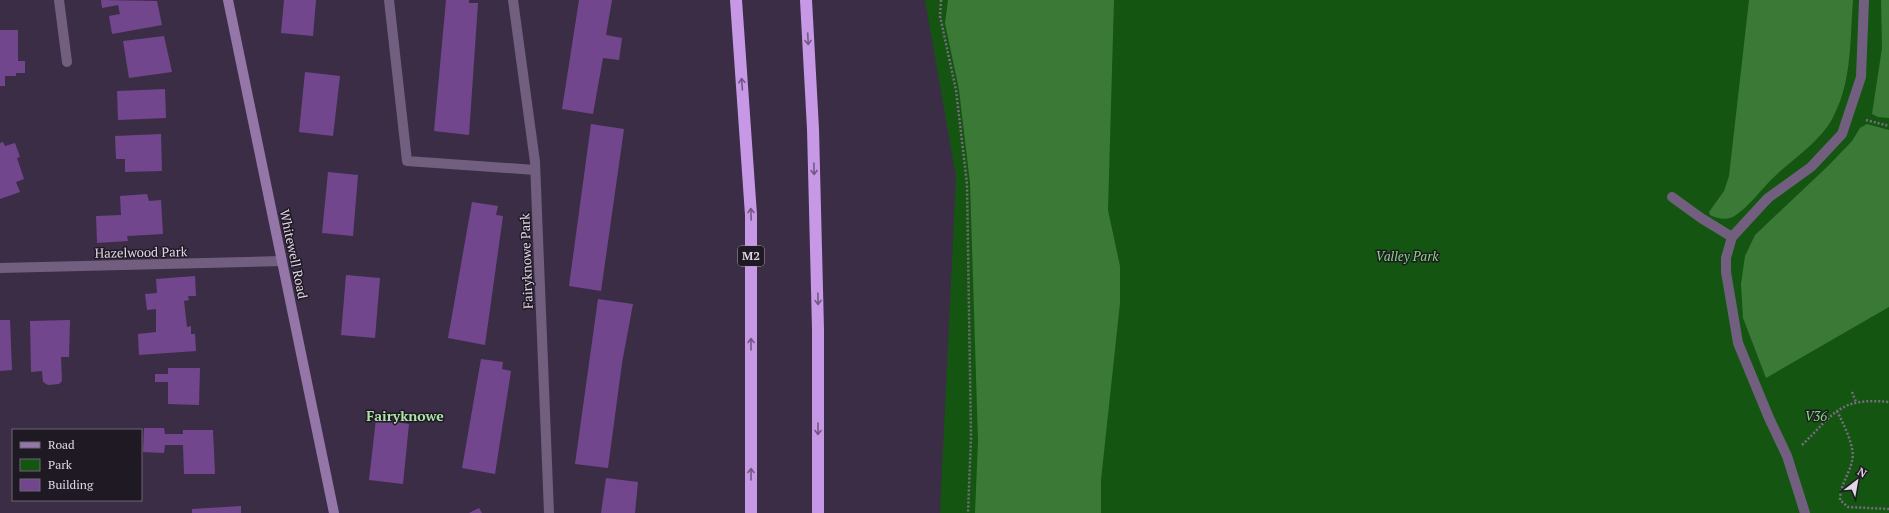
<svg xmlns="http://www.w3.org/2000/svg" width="1889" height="513" viewBox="0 0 1889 513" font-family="'PT Serif',serif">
<rect width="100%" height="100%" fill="#3c2d46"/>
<polygon fill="#135511" points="925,0 1889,0 1889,513 940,513 956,177"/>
<g fill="#3a7a36">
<polygon points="948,0 1114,0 1108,210 1120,266 1120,303 1101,480 1101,513 975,513 978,441 970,183 959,90 945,23"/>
<path d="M1749,0H1853C1850,38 1852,79 1835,113C1823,141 1793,158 1772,179C1761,190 1749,206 1736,215C1728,221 1718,219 1710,215L1709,212L1724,191L1729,176Z"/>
<polygon points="1881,0 1889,0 1889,118 1878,117 1872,114 1882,48"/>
<polygon points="1867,124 1889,130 1889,307 1766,378 1743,318 1741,284 1745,256 1755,235 1828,166 1852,141 1860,128"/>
</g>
<g fill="#72468d">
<polygon points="101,0 157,1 162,25 112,34 109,16 120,14 118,5 102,8"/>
<polygon points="284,0 316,0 313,36 281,33"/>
<polygon points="446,0 469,0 469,3 478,3 469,135 434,131"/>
<polygon points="579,0 612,0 606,35 622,38 619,60 603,58 593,114 562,109"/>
<polygon points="0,30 18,30 18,61 25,61 25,73 16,73 16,76 5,76 5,86 0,86"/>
<polygon points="164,36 172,72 129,78 123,41"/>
<polygon points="305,72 340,76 333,136 299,132"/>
<polygon points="165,89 166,118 118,120 117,91"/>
<polygon points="591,124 624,129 601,291 569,286"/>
<polygon points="161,134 162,171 125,172 125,159 116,159 115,136"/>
<polygon points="3,142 5,146 15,143 20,157 17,158 24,179 16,182 20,192 0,199 0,143"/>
<polygon points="328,172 358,175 353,236 322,233"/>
<polygon points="147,194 149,201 161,200 163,234 127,236 128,241 97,243 96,216 121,215 120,196"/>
<polygon points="472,202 498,206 496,215 503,216 485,345 448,338"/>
<polygon points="346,275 380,278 375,338 341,335"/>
<polygon points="195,276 196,296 188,296 189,300 184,301 187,327 191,326 191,334 195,334 196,351 139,355 138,334 156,332 156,309 147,310 145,294 157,293 156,279"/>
<polygon points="598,299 633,304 622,363 608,468 575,464"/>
<polygon points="0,320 10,320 12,370 0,371"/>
<polygon points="70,320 69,357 61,357 62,381 59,384 48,385 43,382 42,371 31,372 30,321"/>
<polygon points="481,359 503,362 502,369 511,371 495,474 462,468"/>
<polygon points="168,368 200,368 199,405 168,404 168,382 155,382 155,374 168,374"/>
<polygon points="376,419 409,424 403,484 369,480"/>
<polygon points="144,428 164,428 165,434 183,434 183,430 213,430 215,474 184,474 183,445 165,445 164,453 143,452"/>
<polygon points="606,478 638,482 635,513 601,513"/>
<polygon points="241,506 241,513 192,513 192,509"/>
<polygon points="479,508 482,513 469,513"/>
</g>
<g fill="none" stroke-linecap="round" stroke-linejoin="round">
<g stroke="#796c81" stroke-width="2.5" stroke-dasharray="2 2" stroke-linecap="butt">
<polyline points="941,0 940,16 956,90 967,184 971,437 968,513"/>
<polyline points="1866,120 1889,126"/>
<polyline points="1852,392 1856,402"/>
<path d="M1837,411C1843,423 1856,448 1852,461C1849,475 1840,485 1840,500L1848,507L1889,509"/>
<path d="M1802,445C1834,414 1839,397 1889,402"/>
</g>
<g stroke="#725f7f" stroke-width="10">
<polyline points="59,0 67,62"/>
<polyline points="389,0 407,161 535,170"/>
<polyline points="1672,197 1701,218 1732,237"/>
<polyline points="1805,513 1787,456 1769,418 1738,343 1726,272 1726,258 1732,237 1768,198 1811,167 1842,134 1861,77 1864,0"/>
</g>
<g stroke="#725f7f" stroke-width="10">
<polyline points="513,0 535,162 549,513"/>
<polyline points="0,268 282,261"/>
</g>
<polyline stroke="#9476a9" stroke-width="10" points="228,0 334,513"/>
<g stroke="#c798e6" stroke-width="12">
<polyline points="736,0 751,215 751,513"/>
<polyline points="806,0 813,129 818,329 818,513"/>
</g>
</g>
<defs><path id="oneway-shaft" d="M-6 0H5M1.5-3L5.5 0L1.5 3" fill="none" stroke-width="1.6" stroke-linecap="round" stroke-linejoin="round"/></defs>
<g stroke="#735885">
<use href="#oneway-shaft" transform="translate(808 39) rotate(87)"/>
<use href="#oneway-shaft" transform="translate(742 84) rotate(-94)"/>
<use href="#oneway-shaft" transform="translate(814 169) rotate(89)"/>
<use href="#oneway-shaft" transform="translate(751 214) rotate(-92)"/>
<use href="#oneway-shaft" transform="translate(818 299) rotate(89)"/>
<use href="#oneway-shaft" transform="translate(751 344) rotate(-90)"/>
<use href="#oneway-shaft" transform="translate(818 429) rotate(90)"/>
<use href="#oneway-shaft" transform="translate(751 474) rotate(-90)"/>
</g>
<g text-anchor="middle" stroke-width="3" stroke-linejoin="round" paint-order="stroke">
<rect fill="#1f1924" stroke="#a69dac" stroke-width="1" x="738" y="246" width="26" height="20" rx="3"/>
<g font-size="12" font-weight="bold" fill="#e0d6e6">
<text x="751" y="260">M2</text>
</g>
<g font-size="13" fill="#e0d6e6" stroke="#1f1924">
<text transform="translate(141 252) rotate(-1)" y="5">Hazelwood Park</text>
<text transform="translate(294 254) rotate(78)" y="5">Whitewell Road</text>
<text transform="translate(526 261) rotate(-92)" y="5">Fairyknowe Park</text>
</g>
<g font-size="13" font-style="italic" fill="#83d87c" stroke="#1f1924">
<text x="1407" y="261">Valley Park</text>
<text x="1816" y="421">V36</text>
</g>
<g font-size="14" font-weight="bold" fill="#ace3a7" stroke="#1f1924">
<text x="405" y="421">Fairyknowe</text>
</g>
</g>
<rect x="12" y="429" width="130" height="72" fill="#1f1924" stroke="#6c6572"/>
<rect x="20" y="442" width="20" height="6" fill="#9476a9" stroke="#6c6572"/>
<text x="48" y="449" font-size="12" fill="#e0d6e6">Road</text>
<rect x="20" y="459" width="20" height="12" fill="#135511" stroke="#6c6572"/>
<text x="48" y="469" font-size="12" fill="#e0d6e6">Park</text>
<rect x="20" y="479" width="20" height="12" fill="#72468d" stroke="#6c6572"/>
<text x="48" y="489" font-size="12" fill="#e0d6e6">Building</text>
<g transform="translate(1857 481) rotate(31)" stroke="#1f1924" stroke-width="3" paint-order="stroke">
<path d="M0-3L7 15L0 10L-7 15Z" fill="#e0d6e6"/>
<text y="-6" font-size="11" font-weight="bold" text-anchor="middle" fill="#e0d6e6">N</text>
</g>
</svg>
